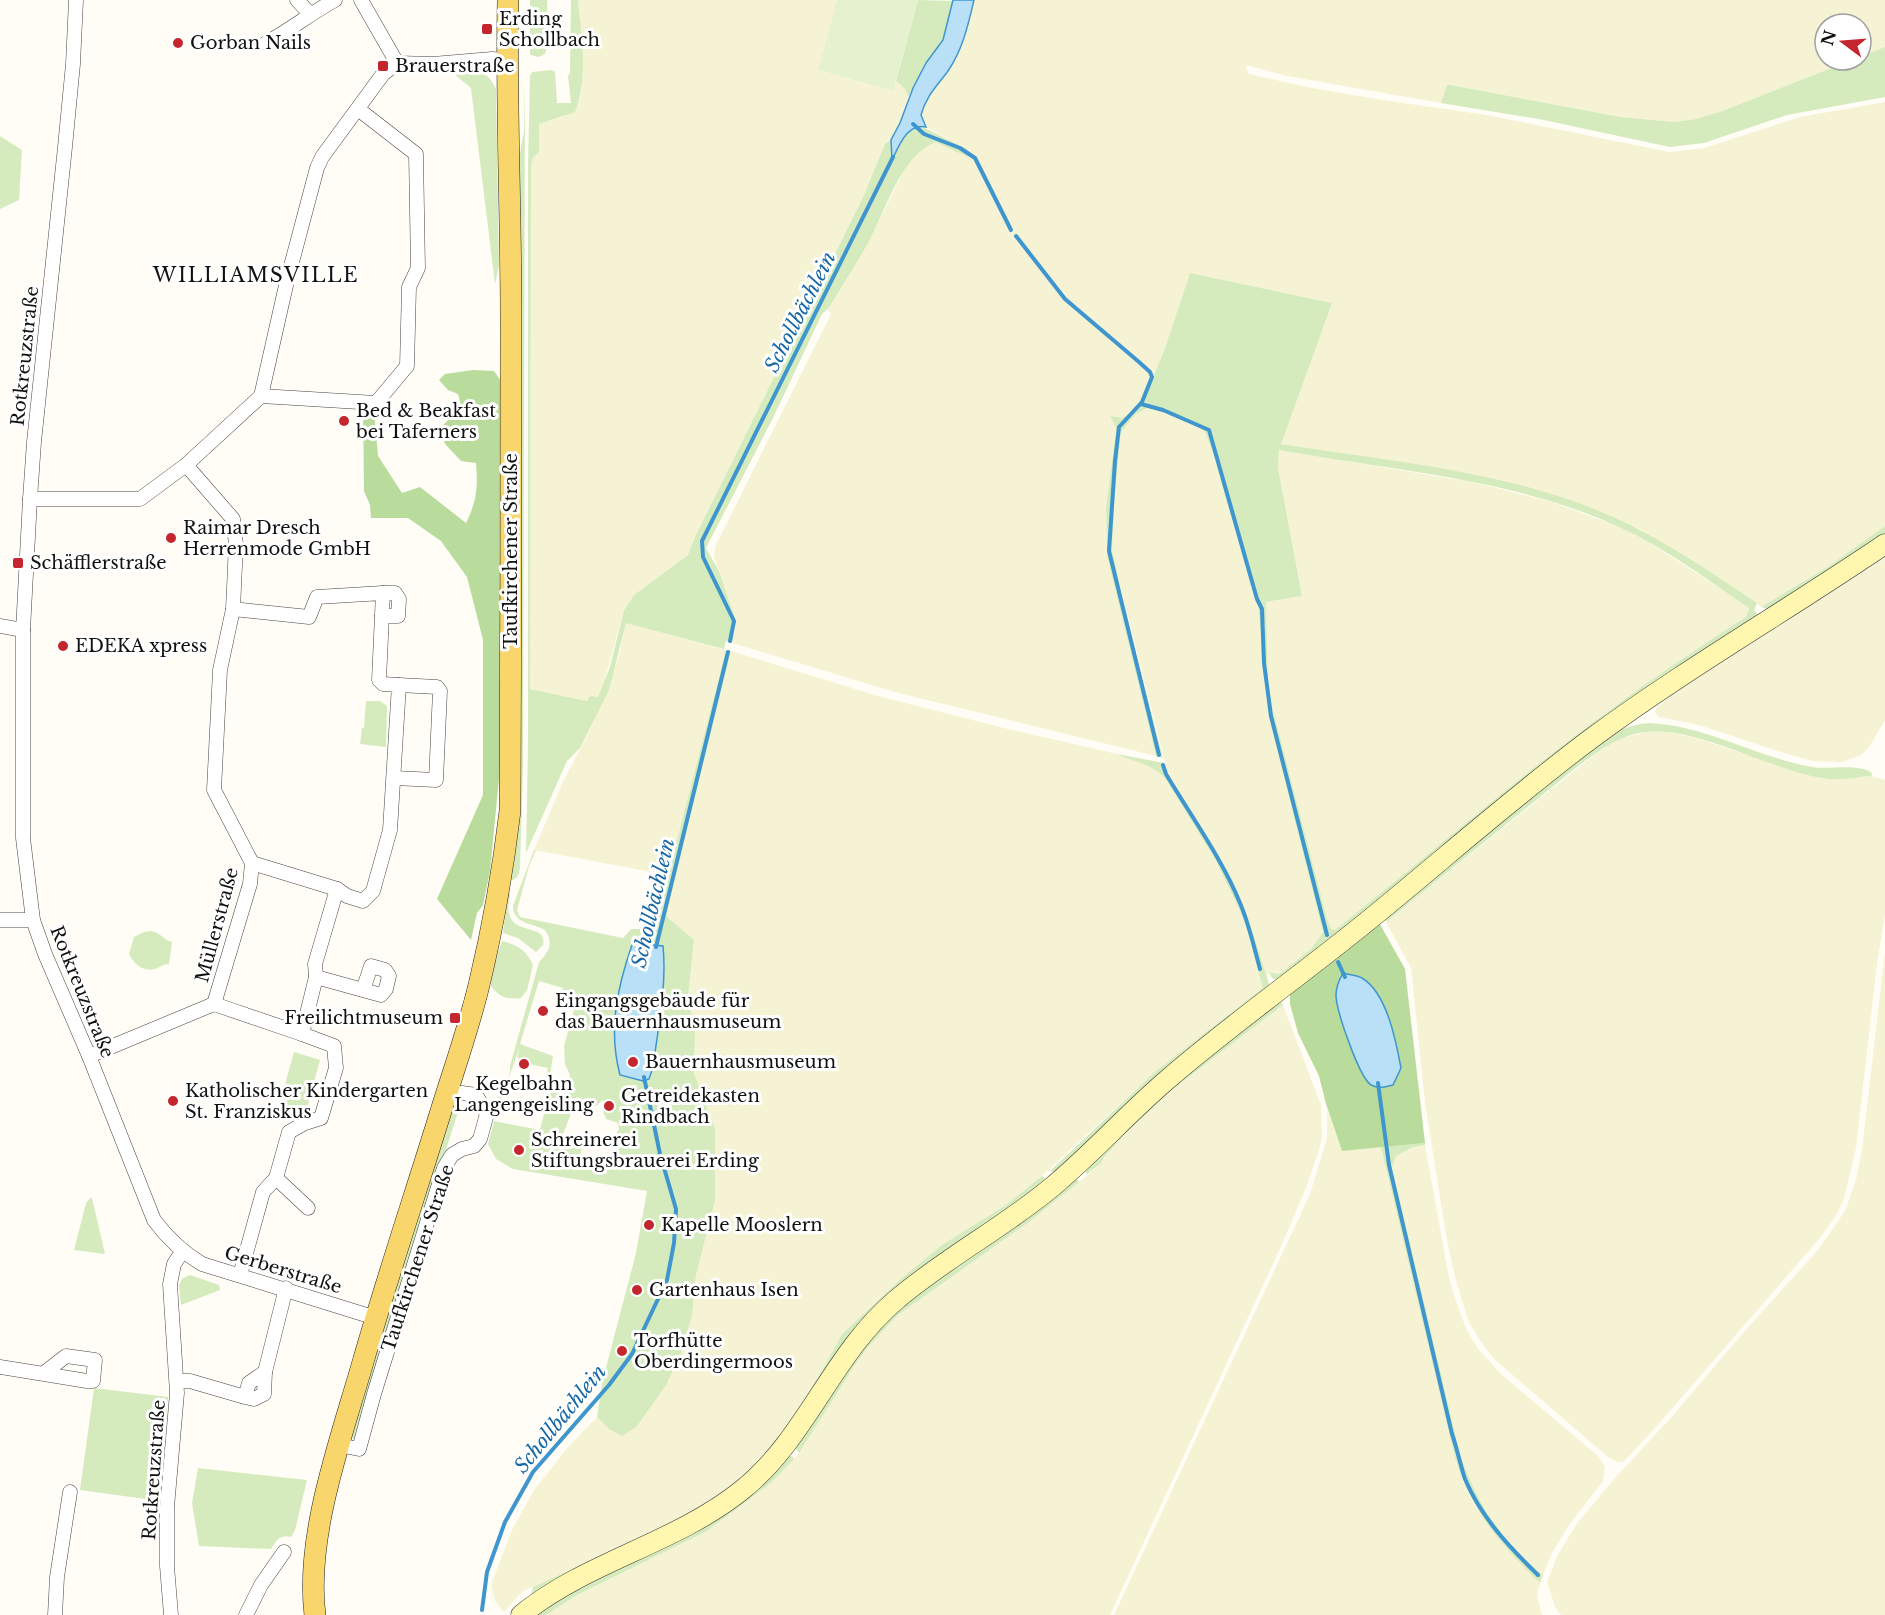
<svg xmlns="http://www.w3.org/2000/svg" width="1885" height="1615" viewBox="0 0 1885 1615" font-family="'Libre Baskerville',serif">
<rect width="100%" height="100%" fill="#fffdf5"/>
<g fill="#f6f3d4">
<polygon points="578,0 837,0 818,70 892,91 896,81 905,89 908,97 900,123 891,140 885,145 864,195 695,537 688,555 634,595 624,609 603,686 598,697 590,696 587,701 530,689 531,165 533,158 539,152 539,124 565,116 580,100 583,74"/>
<polygon points="974,0 1885,0 1885,47 1861,56 1861,24 1825,24 1825,60 1852,60 1722,111 1696,119 1674,122 1620,117 1451,85 1447,86 1441,103 1287,76 1245,65 1249,74 1307,87 1376,99 1487,115 1669,152 1704,148 1800,117 1885,102 1885,526 1829,566 1761,607 1684,555 1640,529 1590,507 1529,488 1467,473 1280,444 1332,303 1190,273 1165,348 1146,395 1134,409 1123,418 1111,417 1115,425 1116,431 1106,508 1107,556 1156,756 895,692 732,643 736,621 714,557 715,547 831,314 828,309 868,243 906,166 916,154 925,146 935,141 975,160 1002,216 1012,229 1001,211 999,202 976,157 965,148 926,127 921,115 931,90 948,71 964,40"/>
<polygon points="1147,408 1157,410 1197,426 1205,432 1213,453 1251,586 1258,602 1268,714 1323,932 1311,949 1282,972 1278,974 1269,972 1265,978 1248,918 1232,879 1168,774 1116,571 1112,549 1112,530 1121,432 1136,414"/>
<polygon points="1279,450 1472,482 1552,502 1620,527 1642,538 1749,607 1746,617 1689,654 1609,710 1335,930 1331,929 1327,919 1273,710 1268,685 1266,602 1302,596 1278,468"/>
<polygon points="1885,558 1885,720 1869,747 1861,755 1842,762 1813,761 1787,754 1699,725 1659,717 1655,713 1656,708 1687,683"/>
<polygon points="626,622 726,650 668,875 534,850 563,782 589,732 619,656"/>
<polygon points="731,651 878,696 1004,728 1117,754 1141,762 1156,769 1165,778 1215,859 1228,883 1246,925 1264,988 1156,1071 1033,1184 1006,1205 942,1245 879,1299 842,1334 819,1376 782,1434 738,1481 683,1518 566,1573 523,1591 504,1612 495,1601 491,1584 512,1530 534,1490 569,1446 597,1417 609,1429 692,1315 696,1275 715,1201 715,1129 694,1073 695,1031 688,997 694,940 666,916"/>
<polygon points="1646,732 1668,732 1696,738 1805,774 1831,779 1872,776 1885,780 1885,915 1877,964 1856,1148 1844,1199 1834,1219 1819,1239 1655,1428 1626,1459 1623,1462 1617,1462 1609,1458 1493,1358 1479,1339 1468,1320 1455,1277 1446,1235 1425,1103 1411,968 1386,922 1604,747 1621,738"/>
<polygon points="1885,951 1885,1615 1561,1615 1555,1607 1547,1582 1557,1556 1576,1525 1615,1478 1668,1421 1743,1333 1818,1250 1845,1211 1856,1180 1862,1150"/>
<polygon points="1283,1005 1321,1105 1322,1137 1319,1150 1307,1185 1283,1242 1110,1615 546,1615 577,1595 707,1531 771,1483 799,1453 855,1365 867,1348 898,1315 1029,1222 1079,1182 1101,1163 1103,1157 1126,1133 1174,1088"/>
<polygon points="1327,1109 1342,1151 1381,1147 1462,1479 1474,1505 1486,1522 1501,1542 1540,1583 1537,1595 1542,1615 1114,1615 1310,1194 1327,1138"/>
<polygon points="1425,1145 1448,1273 1454,1296 1467,1331 1479,1350 1501,1374 1598,1456 1605,1467 1603,1481 1569,1525 1552,1553 1543,1575 1516,1550 1492,1522 1476,1496 1460,1454 1392,1167 1396,1156 1403,1151"/>
</g>
<g fill="#d5ebbd" fill-rule="evenodd">
<polygon points="530,0 547,0 548,42 545,54 539,57 530,55"/>
<path d="M571,0H578C581,37 589,77 575,112L539,124V152L533,158L531,165L530,689L587,701L590,696L598,697L610,667L624,610L634,595L688,555L695,537L864,195L885,144L891,140L893,158C900,143 905,132 921,126L965,148L976,157L999,202L1001,211L1012,229L1010,230L975,160L935,142C899,158 886,211 867,245C854,267 841,288 828,309L822,314L773,418L706,548L719,571L736,621L732,643L726,641L724,649L626,623L609,690L580,748L567,761L526,853L528,745V168L530,76L532,72L552,70L555,72L557,103H571L568,76L570,73Z"/>
<polygon points="918,0 954,1 943,40 925,63 908,97 905,89 896,81"/>
<polygon points="1885,47 1885,97 1787,115 1704,143 1670,147 1539,119 1441,103 1447,85 1451,85 1620,117 1674,122 1696,119 1722,111 1852,60 1861,60 1861,56"/>
<path d="M449,70C471,71 485,65 496,89L499,266L495,284L471,88Z"/>
<path d="M525,81L523,766L520,867C519,875 518,879 509,881L518,165L524,131Z"/>
<polygon points="0,136 22,150 19,200 0,209"/>
<path d="M1190,273L1332,303L1281,444C1389,461 1508,471 1609,515C1662,538 1709,571 1757,603L1754,610L1760,617L1289,975L1277,980L1272,978L1269,972L1278,974L1282,972L1311,949L1323,932L1268,714L1258,603L1251,586L1213,453L1205,432L1197,426L1157,410L1147,408L1136,414L1121,432L1114,505L1112,549L1125,611L1163,758L1156,756L1107,556L1106,508L1116,431L1115,425L1110,416L1123,418L1134,409L1146,395L1165,348ZM1279,450C1394,471 1514,478 1621,528C1667,549 1708,580 1749,608L1746,617C1699,647 1654,677 1610,710C1515,779 1427,857 1335,930L1331,929L1327,919L1273,710L1268,685L1266,602L1302,596L1278,468Z"/>
<polygon points="1885,526 1885,534 1861,553 1771,610 1761,607 1829,566"/>
<path d="M726,650L731,651L666,916L694,940L688,997L695,1031L694,1073L715,1129V1201L696,1275L692,1315L680,1356L666,1385L652,1405L636,1427L622,1436L609,1429L597,1417L602,1383L636,1253L647,1191L513,1169L496,1159L488,1144L494,1121L540,1130L550,1090L554,1088H567L570,1075L565,1064L564,1046L577,999L561,994L563,988L539,981L520,1044L553,1056L549,1082H544L548,1068L524,1063L525,1060L517,1058L520,1046L497,1111C493,1094 512,1083 510,1066L539,962C549,952 554,943 545,930C533,923 513,924 513,906L534,850H536L529,866L517,910L520,917L623,938L631,929H656L668,875ZM635,943L656,944L664,975L653,1067L649,1079L614,1035C616,996 620,978 635,943ZM577,1097L596,1106L603,1100V1112L606,1119L618,1123L619,1129L615,1135L618,1145L606,1174L577,1164L582,1149L561,1140Z"/>
<polygon points="366,701 380,701 387,706 386,747 360,744 362,728 364,728"/>
<path d="M1650,723C1707,726 1756,757 1812,767C1831,770 1855,763 1871,772L1872,776C1858,777 1844,780 1830,779C1771,773 1689,719 1634,734C1613,740 1596,753 1578,766L1386,922L1385,913L1614,731L1640,724Z"/>
<path d="M1117,754L1164,763L1168,774L1232,879L1248,918L1270,987L1079,1154L1054,1172L1050,1171L1156,1071L1263,988L1246,925L1236,902L1215,859L1165,778C1149,762 1135,763 1117,754Z"/>
<path d="M508,893H510V896C499,942 549,919 543,945L536,952L518,938L503,933Z"/>
<path d="M151,931C161,933 164,940 172,942L169,964C162,964 161,967 155,969C143,972 134,964 129,954L134,937L144,932Z"/>
<path d="M502,941C518,945 526,950 533,965L527,990L521,998C507,1000 499,997 491,986V972Z"/>
<polygon points="1280,999 1283,1005 1174,1088 1126,1133 1104,1157 1101,1163 1087,1174 1084,1169 1146,1106"/>
<polygon points="294,1052 320,1060 306,1112 288,1119 279,1106"/>
<polygon points="449,1107 459,1109 437,1178 357,1439 352,1438"/>
<path d="M1425,1143V1145L1411,1148L1396,1156L1392,1167L1460,1454C1479,1508 1499,1537 1543,1575L1540,1583C1500,1544 1471,1511 1455,1457L1381,1147Z"/>
<path d="M1042,1176L1049,1181C988,1228 916,1264 865,1321C816,1374 790,1443 733,1489C695,1520 650,1537 606,1558C581,1569 557,1582 533,1596L531,1595L533,1587L683,1518L706,1505L738,1481L774,1444L819,1376L842,1334L902,1278L942,1245L1006,1205Z"/>
<polygon points="1076,1178 1079,1182 1029,1222 898,1315 867,1348 855,1365 799,1453 794,1446 841,1373 895,1309"/>
<polygon points="91,1197 93,1202 105,1254 74,1250 86,1203"/>
<polygon points="190,1275 219,1285 220,1290 181,1305 179,1285 182,1279"/>
<polygon points="94,1388 168,1397 160,1501 80,1490"/>
<polygon points="792,1456 794,1459 771,1483 707,1531 577,1595 546,1615 534,1615 785,1457"/>
<path d="M198,1468L307,1480L295,1530L291,1537C280,1534 276,1541 271,1549L199,1546L192,1503Z"/>
</g>
<g fill="#b9dc9c" fill-rule="evenodd">
<path d="M473,370L494,371L501,381L503,738L490,871L483,905L477,913L471,940L437,899L483,795V640L467,577L441,541L408,518H371L370,505L364,491L363,408L374,411L378,456L402,493L420,487L466,523C477,501 478,487 476,463L461,461L446,445L438,431L450,418L462,409L458,394L448,390L439,380L445,374Z"/>
<path d="M1377,919L1405,969L1425,1143L1342,1151L1326,1104L1319,1076L1298,1033L1290,1004V989ZM1372,986L1386,1009L1398,1052L1349,1044L1336,996Z"/>
</g>
<polygon fill="#e6f2cf" points="837,0 918,0 893,91 818,70"/>
<g fill="#b9e0f7" stroke="#3f96cf" stroke-width="1.5">
<path d="M953,0H974C968,25 963,49 948,71C937,86 926,96 921,115L926,127C907,123 899,146 892,160L891,140L900,123L913,88L926,63L943,40Z"/>
<path d="M635,943L663,946C667,986 658,1028 653,1067L649,1079L643,1081L620,1075C608,1030 617,988 632,945Z"/>
<path d="M1343,973C1349,975 1357,975 1362,978C1387,993 1396,1041 1401,1068L1393,1085C1384,1087 1379,1089 1371,1085C1359,1077 1336,1010 1336,995C1336,986 1339,980 1343,973Z"/>
</g>
<g fill="none" stroke-linecap="round" stroke-linejoin="round">
<g stroke="#3f96cf" stroke-width="4">
<polyline points="913,124 924,134 960,148 975,158 1011,230"/>
<polyline points="1016,236 1065,299 1139,362 1150,372 1152,377 1142,402 1119,427 1115,461 1109,551 1159,755"/>
<polyline points="1141,404 1163,410 1209,430 1257,599 1262,609 1264,663 1271,716 1327,935"/>
<polyline points="730,641 734,621 703,557 702,541 893,157"/>
<path d="M1163,765L1166,774C1191,816 1221,857 1240,903C1249,924 1254,947 1260,969"/>
<polyline points="656,947 728,652"/>
<polyline points="1338,962 1345,977"/>
<path d="M1378,1083L1389,1165L1452,1434C1457,1448 1460,1464 1465,1479C1481,1517 1509,1547 1538,1575"/>
<polyline points="482,1610 487,1572 505,1522 533,1472 609,1385 632,1354 667,1280 674,1243 676,1209 660,1154 644,1077"/>
</g>
<defs>
<g id="street">
<path d="M76,0L73,64L65,147L34,442L30,499L23,630V838L33,920L45,954L89,1056L154,1220C168,1239 182,1252 202,1264L376,1318"/>
<polyline points="297,0 310,14"/>
<polyline points="361,0 397,63"/>
<path d="M266,43C290,30 311,13 335,0"/>
<polyline points="261,396 376,403 407,366 409,287 418,268 416,154 358,109"/>
<polyline points="186,465 233,519 236,544 233,609 220,670 214,790 252,863 250,884 214,1004"/>
<polyline points="30,499 140,499 186,465 261,396 287,281 317,168 322,157 383,74 397,63 433,64 492,59 508,60"/>
<polyline points="233,609 309,617 317,597 383,593 379,680 383,684 399,685 390,830 373,891 363,901 347,896 337,889 315,964 316,977 302,1034 334,1046 336,1068 321,1118 305,1123 289,1132 276,1178 263,1192 240,1275"/>
<polyline points="382,616 398,616 399,599 395,593 383,593"/>
<polyline points="0,626 23,630"/>
<polyline points="394,778 436,780 440,691 437,687 399,685"/>
<polyline points="252,863 337,889"/>
<polyline points="0,920 33,920"/>
<polyline points="316,977 381,995 386,989 389,976 385,970 371,966 363,990"/>
<polyline points="214,1004 302,1034"/>
<polyline points="89,1056 214,1004"/>
<polyline points="276,1178 308,1208"/>
<polyline points="0,1367 87,1381 93,1381 95,1360 66,1356 44,1373"/>
<polyline points="265,1372 286,1288"/>
<polyline points="177,1381 190,1381 245,1397 254,1399 264,1394 265,1372 249,1383 245,1397"/>
<polyline points="339,1445 359,1449 374,1394 444,1168 452,1155 462,1149 474,1146 480,1139 487,1114 476,1095 462,1093 446,1095"/>
<polyline points="55,1615 57,1577 70,1492"/>
<polyline points="171,1615 167,1566 167,1507 177,1393 170,1284 174,1264 182,1252"/>
<polyline points="246,1615 261,1585 284,1552"/>
</g>
<path id="secondary" d="M521,1615C587,1561 675,1544 742,1490C807,1438 832,1354 896,1300C945,1258 1003,1228 1052,1187C1093,1153 1128,1113 1168,1079C1234,1022 1307,971 1375,915C1447,856 1517,794 1592,738C1687,668 1788,610 1885,544"/>
<path id="primary" d="M315,1615C305,1536 341,1439 363,1362C387,1278 415,1195 441,1111C454,1069 469,1027 479,985C493,927 503,870 510,811C510,646 512,482 511,317C511,211 506,106 508,0"/>
</defs>
<use href="#street" stroke="#444" stroke-width="15"/>
<use href="#secondary" stroke="#333" stroke-width="21"/>
<use href="#primary" stroke="#222" stroke-width="22"/>
<use href="#street" stroke="#fff" stroke-width="14"/>
<use href="#secondary" stroke="#fff6b0" stroke-width="20"/>
<use href="#primary" stroke="#f9d66b" stroke-width="21"/>
</g>
<g fill="#c4262e" stroke="#fff" stroke-width="2">
<rect x="481" y="23" width="12" height="12" rx="3"/>
<circle cx="178" cy="43" r="6"/>
<rect x="377" y="60" width="12" height="12" rx="3"/>
<circle cx="344" cy="421" r="6"/>
<circle cx="171" cy="538" r="6"/>
<rect x="12" y="557" width="12" height="12" rx="3"/>
<circle cx="63" cy="646" r="6"/>
<circle cx="543" cy="1011" r="6"/>
<rect x="449" y="1012" width="12" height="12" rx="3"/>
<circle cx="633" cy="1062" r="6"/>
<circle cx="524" cy="1064" r="6"/>
<circle cx="173" cy="1101" r="6"/>
<circle cx="609" cy="1106" r="6"/>
<circle cx="519" cy="1150" r="6"/>
<circle cx="649" cy="1225" r="6"/>
<circle cx="637" cy="1290" r="6"/>
<circle cx="622" cy="1351" r="6"/>
</g>
<g text-anchor="middle" stroke-width="6" stroke-linejoin="round" paint-order="stroke">
<g font-size="18" fill="#111" stroke="#fff" text-anchor="start">
<text x="499" y="25">Erding<tspan x="499" dy="21">Schollbach</tspan></text>
<text x="190" y="49">Gorban Nails</text>
<text x="395" y="72">Brauerstraße</text>
<text x="356" y="417">Bed &amp; Beakfast<tspan x="356" dy="21">bei Taferners</tspan></text>
<text x="183" y="534">Raimar Dresch<tspan x="183" dy="21">Herrenmode GmbH</tspan></text>
<text x="30" y="569">Schäfflerstraße</text>
<text x="75" y="652">EDEKA xpress</text>
<text x="555" y="1007">Eingangsgebäude für<tspan x="555" dy="21">das Bauernhausmuseum</tspan></text>
<text x="443" y="1024" text-anchor="end">Freilichtmuseum</text>
<text x="645" y="1068">Bauernhausmuseum</text>
<text x="524" y="1090" text-anchor="middle">Kegelbahn<tspan x="524" dy="21">Langengeisling</tspan></text>
<text x="185" y="1097">Katholischer Kindergarten<tspan x="185" dy="21">St. Franziskus</tspan></text>
<text x="621" y="1102">Getreidekasten<tspan x="621" dy="21">Rindbach</tspan></text>
<text x="531" y="1146">Schreinerei<tspan x="531" dy="21">Stiftungsbrauerei Erding</tspan></text>
<text x="661" y="1231">Kapelle Mooslern</text>
<text x="649" y="1296">Gartenhaus Isen</text>
<text x="634" y="1347">Torfhütte<tspan x="634" dy="21">Oberdingermoos</tspan></text>
</g>
<g font-size="18" fill="#111" stroke="#fff">
<text transform="translate(25 356) rotate(-84)" y="6">Rotkreuzstraße</text>
<text transform="translate(511 551) rotate(-90)" y="6">Taufkirchener Straße</text>
<text transform="translate(217 925) rotate(-75)" y="6">Müllerstraße</text>
<text transform="translate(82 992) rotate(68)" y="6">Rotkreuzstraße</text>
<text transform="translate(418 1258) rotate(-72)" y="6">Taufkirchener Straße</text>
<text transform="translate(283 1270) rotate(17)" y="6">Gerberstraße</text>
<text transform="translate(154 1470) rotate(-86)" y="6">Rotkreuzstraße</text>
</g>
<g font-size="20" letter-spacing="1.5" fill="#111" stroke="#fff">
<text x="256" y="282">WILLIAMSVILLE</text>
</g>
<g font-size="20" font-style="italic" fill="#1768a6" stroke="#fff">
<text transform="translate(800 312) rotate(-63)" y="7">Schollbächlein</text>
<text transform="translate(653 903) rotate(-77)" y="7">Schollbächlein</text>
<text transform="translate(560 1419) rotate(-51)" y="7">Schollbächlein</text>
</g>
</g>
<g transform="translate(1843 42) rotate(286)"><circle r="28" fill="#ffffff" stroke="#a0a0a0" stroke-width="1.5"/>
<path d="M0-4.5L10 22L0 15L-10 22Z" fill="#c4262e"/>
<text y="-9" font-size="16" font-weight="bold" text-anchor="middle" fill="#111111">N</text>
</g>
</svg>
